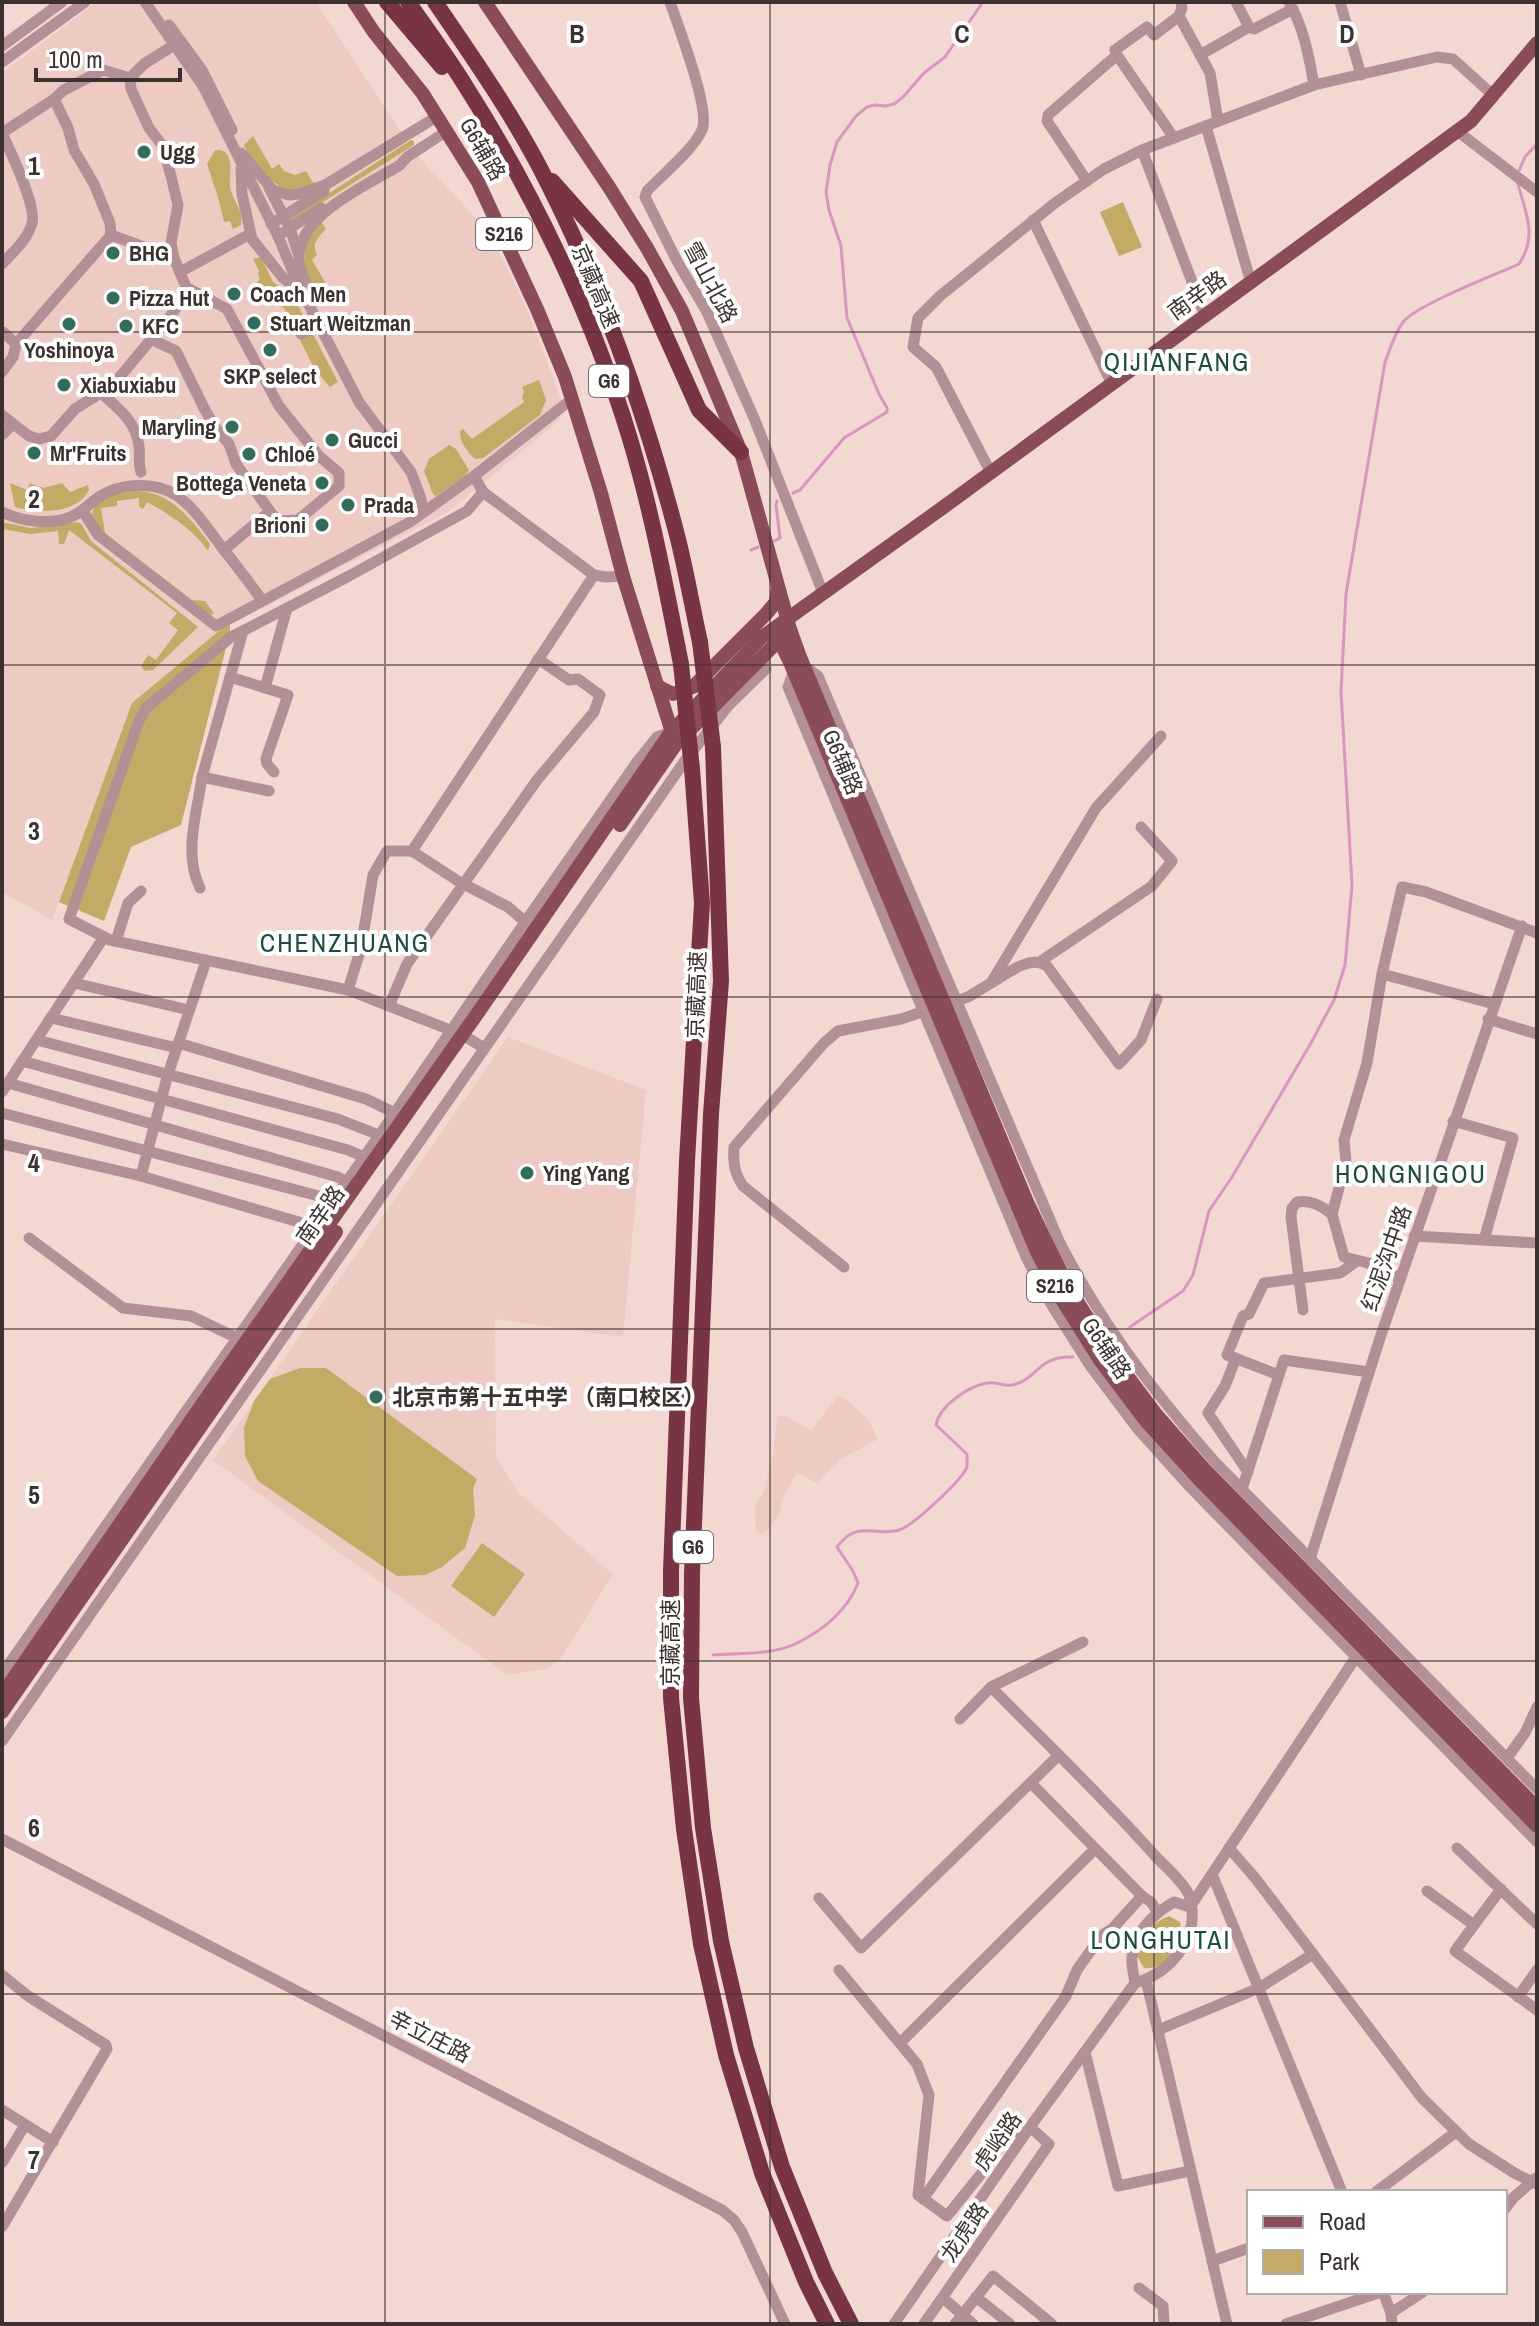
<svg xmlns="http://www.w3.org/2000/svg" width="1539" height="2326" viewBox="0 0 1539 2326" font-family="'Archivo Narrow','Noto Sans SC',sans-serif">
<rect width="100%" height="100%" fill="#f2d8d0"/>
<g fill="#edcbc2">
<polygon points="97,2 316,2 415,153 489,232 526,307 562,402 557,407 561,419 448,512 220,630 132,703 52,920 2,892 2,73"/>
<polygon points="508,1037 646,1090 623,1337 495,1319 496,1457 518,1492 613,1574 561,1658 548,1669 507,1675 213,1460"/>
<polygon points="838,1396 844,1398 868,1419 878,1439 839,1460 817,1483 797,1473 783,1498 779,1515 769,1529 762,1535 756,1530 755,1505 764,1491 774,1450 777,1415 788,1417 811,1430"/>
</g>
<g fill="#c3aa65">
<path d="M253,136L272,169L279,164L284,171L295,175L306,171L314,184C306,187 298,192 289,190C274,187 248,159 244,145Z"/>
<polygon points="411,140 414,141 414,145 291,222 291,218"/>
<path d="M215,150C236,148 229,174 230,187C232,200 244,210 241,225L233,229L230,221L224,222L218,197L207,164Z"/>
<polygon points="1123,202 1142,247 1119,256 1100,212"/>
<path d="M319,218L326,229C318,237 311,244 317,255L312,260L332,294L319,302C303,275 297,244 319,218Z"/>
<polygon points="261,257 273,282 294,296 305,320 294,326 284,308 267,299 255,285 260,279 258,274 259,271 253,259"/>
<polygon points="312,332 338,382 330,387 315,370 299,338"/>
<path d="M539,380L546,400L540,415L483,458L475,459C468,453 459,441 460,431L463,429L472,439L524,402L522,398L524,392L522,387Z"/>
<polygon points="449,445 456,449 469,470 465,476 436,496 433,494 424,471 429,459"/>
<path d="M10,483L27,490L30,483L43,488L62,483L70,492L88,485L89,490C76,515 39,513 15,507Z"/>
<path d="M136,491C171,492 190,518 210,544L208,551C194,530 169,514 147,502L143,509L139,507V498L117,501V506L101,508L105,533L192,600L205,601L214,613L210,616L100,532C97,527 92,520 92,514C95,495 121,493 136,491Z"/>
<polygon points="2,522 31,528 78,522 82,525 91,541 198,627 153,670 145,671 141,666 148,655 156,660 178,630 169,623 177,613 69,530 64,544 59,544 58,531 30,534 2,529"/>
<polygon points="230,624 230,632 181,825 131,847 104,921 59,902 132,703 220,630"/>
<polygon points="300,1368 326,1368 477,1479 473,1489 475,1515 465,1548 442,1567 425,1575 397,1576 258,1481 245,1456 244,1428 254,1401 270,1379"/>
<polygon points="482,1543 525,1574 494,1617 451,1586"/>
<path d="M1169,1916L1180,1922C1185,1943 1167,1971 1144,1968L1137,1956C1142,1937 1150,1923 1169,1916Z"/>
</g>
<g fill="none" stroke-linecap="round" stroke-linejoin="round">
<g stroke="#da96c0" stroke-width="3">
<polyline points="1518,173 1525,157 1537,144"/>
<polyline points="793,493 800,490 844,438 887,412 887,408 879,394 847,318 841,246 829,210 826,192 830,165 837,142 856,116 867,107 875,105 886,106 894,104 903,97 924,73 945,57 983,2"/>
<polyline points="774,541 780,538 776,505 777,501"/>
<polyline points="751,550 758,547"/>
<path d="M1130,1327L1183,1291L1193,1275L1209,1211L1232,1177L1311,1043L1334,1000L1345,965L1352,885L1341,691L1346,594L1385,362C1390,349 1395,332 1404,321C1419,304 1495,275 1519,264C1538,235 1526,215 1518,184"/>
<path d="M713,1655C739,1653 772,1655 795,1644C822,1631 847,1611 858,1583L853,1571L837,1547C857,1519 876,1537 899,1530C913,1526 962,1480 967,1467C967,1466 967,1455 967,1454L936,1425C939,1406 969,1386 987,1383C996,1381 1004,1387 1012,1385C1036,1381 1038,1355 1073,1357"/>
</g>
<g stroke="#b39095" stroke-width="11">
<polyline points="145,2 203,86 278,236 297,282 359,402 411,472 420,496 424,512"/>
<path d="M670,2C678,26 711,110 702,130C693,150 663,174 647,191L645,197L678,263L707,312L754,418L823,593"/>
<path d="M1289,2C1304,28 1309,57 1314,85"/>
<polyline points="1340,2 1361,75"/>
<polyline points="1179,16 1182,8 1181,2"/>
<polyline points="169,25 202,70 232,130"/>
<polyline points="1249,27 1254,29 1293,9"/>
<polyline points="2,46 62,2"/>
<polyline points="1117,55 1115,50 1147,27 1154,35 1179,16 1210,73 1218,121"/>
<polyline points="1200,55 1249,27 1236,2"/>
<polyline points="2,62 85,2"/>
<polyline points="130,78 103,70 64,90 54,99 68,128 74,150 94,184 110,223 111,235 174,258"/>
<polyline points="1206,126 1251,283"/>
<polyline points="1457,131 1537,192"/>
<path d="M2,133C10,151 37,206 32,223C28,239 13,252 2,264"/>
<polyline points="2,133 54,99"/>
<polyline points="1142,150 1205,316"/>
<polyline points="241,153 273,190 289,195 299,194 325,185 438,116"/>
<polyline points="241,169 242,194 252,239 283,278 300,291"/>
<polyline points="1087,181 1047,121 1048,115 1117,55 1174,138"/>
<polyline points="269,188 290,228 298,253"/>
<polyline points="1033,220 1112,384"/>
<polyline points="271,224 324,191"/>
<polyline points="278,236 321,208"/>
<polyline points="180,272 250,234"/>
<path d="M309,290C305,281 299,269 299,260C296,215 368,185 400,165L407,157L447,131"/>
<polyline points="3,332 16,344"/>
<polyline points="301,334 325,322"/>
<polyline points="151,339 176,351 204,408 215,427 229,444 236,464 277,521 298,520 339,486 339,473 319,456 279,406 227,309 186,287 174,258 171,243 178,205 171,176 162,145 149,128 131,89 130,78 144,64 174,45"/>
<polyline points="2,372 13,357 16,344 111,235"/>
<path d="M101,393C118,408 136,421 139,446C140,455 138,463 141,472"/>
<polyline points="2,415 29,436 39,439 51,436 75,409 113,385 168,319 179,304 186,287"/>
<polyline points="3,434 12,425"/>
<polyline points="991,473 936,367 913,347 918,318 940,296 1055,203 1104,169 1142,150 1314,85 1437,57 1453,59 1493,95"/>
<polyline points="474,476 483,492 594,575 606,577 623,576"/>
<polyline points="483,492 467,511 349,576 231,637 146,708 139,721 69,919 110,940 348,990 463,1035 484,1048"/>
<polyline points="83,511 98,535 216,626 410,522 474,476 572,399"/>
<path d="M2,512C21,521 48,525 68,518C81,514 88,504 99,497C120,483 154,481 176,495C195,508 207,528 221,546C235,564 249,582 262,600"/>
<polyline points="224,550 269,512"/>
<path d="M804,666L818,676L1059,1241C1102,1325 1153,1391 1215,1462L1537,1789"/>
<polyline points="794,671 788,687 1026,1257 1051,1304 1091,1367 1137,1428 1189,1486 1537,1842"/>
<polyline points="230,677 288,695 266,759 267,764 274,772"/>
<polyline points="265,688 287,608"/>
<polyline points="202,777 243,631"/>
<polyline points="412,851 458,881 508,907 529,925"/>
<path d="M200,888C183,854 197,813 202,777L269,791"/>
<polyline points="116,941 128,903 141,891"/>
<polyline points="1041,961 1152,886 1172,861 1141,827"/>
<polyline points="1382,974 1402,887 1426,892 1537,933"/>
<polyline points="74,983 189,1010"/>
<path d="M991,983C1007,974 1030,954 1047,966L1119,1064L1141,1040L1157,999"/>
<polyline points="348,990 361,948 373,875 387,851 412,851 594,575"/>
<polyline points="952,1002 968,997 991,983 1096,808 1161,736"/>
<polyline points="389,1006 407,964 537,780 594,712 600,695 578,679 569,680 538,659"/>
<polyline points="51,1018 177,1048"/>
<polyline points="1488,1019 1537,1034"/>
<polyline points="37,1040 338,1119 379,1135"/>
<polyline points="178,1043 366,1099 395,1113"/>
<polyline points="22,1061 348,1150 364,1157"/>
<polyline points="8,1083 338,1177 347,1182"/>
<polyline points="2,1092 104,937"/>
<polyline points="2,1113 334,1200"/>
<polyline points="1453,1121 1513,1138 1484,1240"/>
<polyline points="2,1144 141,1176 299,1222 313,1229"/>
<polyline points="141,1176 168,1074 206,961"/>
<polyline points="1414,1236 1537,1243"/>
<polyline points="29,1238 123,1308 191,1316 237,1338"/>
<path d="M844,1267L743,1186C734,1173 733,1162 734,1147L824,1043L838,1031L901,1019L928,1010"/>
<path d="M1399,1280C1389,1265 1361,1262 1344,1257L1332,1214L1346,1162L1344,1140L1367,1063L1382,974L1494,1004"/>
<path d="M1303,1310L1291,1217L1292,1208L1297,1202C1311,1200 1320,1205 1332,1214"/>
<polyline points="1236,1358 1225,1386 1208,1413 1248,1472"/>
<polyline points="1279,1375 1284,1360 1369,1372"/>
<polyline points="1242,1489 1279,1375 1227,1355 1243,1316 1249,1314 1264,1283 1340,1273 1357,1261"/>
<polyline points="1310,1559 1380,1338 1522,926"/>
<polyline points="2,1674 390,1120 525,922 637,762 657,737 671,732"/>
<polyline points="991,1687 1083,1642"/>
<path d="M960,1719L991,1687C1047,1744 1105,1799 1157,1858C1166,1867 1185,1884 1189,1895C1202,1935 1173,1972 1135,1983C1134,1975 1131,1965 1132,1957C1135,1931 1153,1914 1174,1902L1190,1907"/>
<polyline points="2,1741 684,762 728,706 766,669 764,655"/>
<polyline points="1507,1758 1525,1733 1537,1707"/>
<polyline points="1031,1783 1142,1896"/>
<polyline points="2,1839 722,2210 734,2220 742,2232 785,2324"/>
<polyline points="1229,1848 1256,1879 1422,2098 1469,2144 1516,2174 1537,2184"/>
<polyline points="1457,1848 1537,1924"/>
<polyline points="1212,1874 1342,2192"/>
<polyline points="1427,1891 1474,1925 1501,1889"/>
<polyline points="819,1898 861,1948 1059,1755"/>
<polyline points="1190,1907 1358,1654"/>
<polyline points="1474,1925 1455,1951 1537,2010"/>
<polyline points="839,1970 917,2064 929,2095 918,2195 947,2216 981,2174 1008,2134 1030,2127 1049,2144 924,2324"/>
<polyline points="2,1975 28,1996 106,2045 107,2049 2,2227"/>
<polyline points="1146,1980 1227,2324"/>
<polyline points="1518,1997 1537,1970"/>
<polyline points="1158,2030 1259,1988 1313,1954"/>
<polyline points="900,2043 1095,1849"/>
<polyline points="1085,2052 1118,2186 1190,2171"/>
<polyline points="2,2110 53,2142"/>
<polyline points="2,2163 25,2125"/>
<polyline points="1376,2192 1456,2132"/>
<polyline points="923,2199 1066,1996 1077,1970 1101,1936 1113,1928 1142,1896 1151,1902 1157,1911"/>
<polyline points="1505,2209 1513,2198 1536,2178"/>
<polyline points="1212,2261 1249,2248"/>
<polyline points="1139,2288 1163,2306 1164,2324"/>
<polyline points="1383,2292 1391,2313 1392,2324"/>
<polyline points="976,2297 1010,2324"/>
<polyline points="943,2298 973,2324"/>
<polyline points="1391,2313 1423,2292"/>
<polyline points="894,2324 1030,2127 1135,1983"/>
<polyline points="955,2324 993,2276 1052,2324"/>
<polyline points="1286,2324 1381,2292"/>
</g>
<g stroke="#8a4d58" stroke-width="14">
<polyline points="354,2 373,31 423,94 478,182 537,309 565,377 601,493 623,576 674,739"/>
<polyline points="485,2 609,187 647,248 682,311 741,452 790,629 800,657 1027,1202 1048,1246 1071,1292 1110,1353 1155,1413 1205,1470 1537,1808"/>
<polyline points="787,619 779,640 790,662 1037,1252 1061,1298 1100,1360 1146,1421 1198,1478 1537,1826"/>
<polyline points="657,686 673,694 693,687 766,614 776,602 778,589"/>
<polyline points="620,825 676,744 784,635"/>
<polyline points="2,1695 210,1393 477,1014 671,732 762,637 945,506 1471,121 1537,43"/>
<polyline points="2,1712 336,1232"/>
</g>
<g stroke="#793443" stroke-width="16">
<polyline points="387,2 442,67"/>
<path d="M408,2C427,29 446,55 463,82C532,190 593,316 630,439C652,512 666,588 681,664"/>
<path d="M435,2C471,55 509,109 539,166C600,283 644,408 677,535C686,570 692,606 700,642"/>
<polyline points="552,181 641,281 699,410 741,452"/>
<polyline points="713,747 721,981 711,1114 692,1573 691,1698 703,1828 721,1941 746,2048 782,2167 825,2273 851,2324"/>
<polyline points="692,769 702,903 687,1161 671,1571 671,1698 684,1829 701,1944 726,2055 762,2173 806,2282 827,2324"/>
</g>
<g stroke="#793443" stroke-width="16">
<polyline points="700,642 713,747"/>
<polyline points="681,664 692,769"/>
</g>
</g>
<path fill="none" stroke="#3c312f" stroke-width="2" stroke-opacity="0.55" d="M385,2V2324M770,2V2324M1154,2V2324M2,332H1537M2,665H1537M2,997H1537M2,1329H1537M2,1661H1537M2,1994H1537"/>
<g fill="#306e5b" stroke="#fff" stroke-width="3">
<circle cx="144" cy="152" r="8"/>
<circle cx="113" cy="253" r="8"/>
<circle cx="234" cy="294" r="8"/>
<circle cx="113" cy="298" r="8"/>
<circle cx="254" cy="323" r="8"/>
<circle cx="69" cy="324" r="8"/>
<circle cx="126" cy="326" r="8"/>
<circle cx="270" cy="350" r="8"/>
<circle cx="64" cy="385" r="8"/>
<circle cx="232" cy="427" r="8"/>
<circle cx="332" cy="440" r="8"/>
<circle cx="34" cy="453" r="8"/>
<circle cx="249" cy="454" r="8"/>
<circle cx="322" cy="483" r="8"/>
<circle cx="348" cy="505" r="8"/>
<circle cx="322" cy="525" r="8"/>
<circle cx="527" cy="1173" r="8"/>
<circle cx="376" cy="1397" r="8"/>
</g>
<g text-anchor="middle" stroke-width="8" stroke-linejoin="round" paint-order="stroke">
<g fill="#fff" stroke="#766f6d" stroke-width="2">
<rect x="476" y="218" width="56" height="32" rx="6"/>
<rect x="589" y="365" width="40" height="32" rx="6"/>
<rect x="1027" y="1270" width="56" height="32" rx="6"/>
<rect x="673" y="1531" width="40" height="32" rx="6"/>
</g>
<g font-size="20" font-weight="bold" fill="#3c312f">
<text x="504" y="241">S216</text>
<text x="609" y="388">G6</text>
<text x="1055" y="1293">S216</text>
<text x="693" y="1554">G6</text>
</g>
<g font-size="22" fill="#3c312f" stroke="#fff">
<text transform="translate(483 149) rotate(60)" y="8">G6辅路</text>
<text transform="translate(711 282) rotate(62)" y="8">雪山北路</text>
<text transform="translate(596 286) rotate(67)" y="8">京藏高速</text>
<text transform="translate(1197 295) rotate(-36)" y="8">南辛路</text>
<text transform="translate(843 762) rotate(67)" y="8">G6辅路</text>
<text transform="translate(696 995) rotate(-88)" y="8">京藏高速</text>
<text transform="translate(320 1215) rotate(-55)" y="8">南辛路</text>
<text transform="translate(1386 1258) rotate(-71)" y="8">红泥沟中路</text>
<text transform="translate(1107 1348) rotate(56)" y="8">G6辅路</text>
<text transform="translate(670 1643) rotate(-90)" y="8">京藏高速</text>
<text transform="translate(430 2036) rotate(27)" y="8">辛立庄路</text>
<text transform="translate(997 2141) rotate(-55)" y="8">虎峪路</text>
<text transform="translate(964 2232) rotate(-56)" y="8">龙虎路</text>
</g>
<g font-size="22" font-weight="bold" fill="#3c312f" stroke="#fff" text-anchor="start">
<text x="160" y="160">Ugg</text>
<text x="129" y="261">BHG</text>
<text x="250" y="302">Coach Men</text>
<text x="129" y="306">Pizza Hut</text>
<text x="270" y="331">Stuart Weitzman</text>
<text x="142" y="334">KFC</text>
<text x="69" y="358" text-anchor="middle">Yoshinoya</text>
<text x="270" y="384" text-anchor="middle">SKP select</text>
<text x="80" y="393">Xiabuxiabu</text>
<text x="216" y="435" text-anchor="end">Maryling</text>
<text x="348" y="448">Gucci</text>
<text x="50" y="461">Mr'Fruits</text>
<text x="265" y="462">Chloé</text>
<text x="306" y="491" text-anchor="end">Bottega Veneta</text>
<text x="364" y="513">Prada</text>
<text x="306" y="533" text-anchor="end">Brioni</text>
<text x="543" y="1181">Ying Yang</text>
<text x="392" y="1405">北京市第十五中学 （南口校区）</text>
</g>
<g font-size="26" letter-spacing="2" fill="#1b4e3f" stroke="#fff">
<text x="1177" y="371">QIJIANFANG</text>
<text x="345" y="952">CHENZHUANG</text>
<text x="1411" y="1183">HONGNIGOU</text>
<text x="1161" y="1949">LONGHUTAI</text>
</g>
</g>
<g font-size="26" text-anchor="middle" font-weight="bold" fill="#3c312f" stroke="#fff" stroke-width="8" stroke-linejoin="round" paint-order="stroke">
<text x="577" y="43">B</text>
<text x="962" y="43">C</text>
<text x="1347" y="43">D</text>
<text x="34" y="175">1</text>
<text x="34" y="508">2</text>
<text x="34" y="840">3</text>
<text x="34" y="1172">4</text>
<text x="34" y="1504">5</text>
<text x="34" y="1837">6</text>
<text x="34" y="2169">7</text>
</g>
<rect width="1539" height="2326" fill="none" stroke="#3c312f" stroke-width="8"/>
<rect x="1247" y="2190" width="260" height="104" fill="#ffffff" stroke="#b1adac" stroke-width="2"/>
<rect x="1263" y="2216" width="40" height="12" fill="#8a4d58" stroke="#b1adac" stroke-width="2"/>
<text x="1319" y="2230" font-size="24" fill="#3c312f">Road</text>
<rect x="1263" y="2250" width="40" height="24" fill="#c3aa65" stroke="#b1adac" stroke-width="2"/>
<text x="1319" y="2270" font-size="24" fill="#3c312f">Park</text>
<path d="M36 68v12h144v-12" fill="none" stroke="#3c312f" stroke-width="4"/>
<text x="48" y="68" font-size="24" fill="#3c312f" stroke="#ffffff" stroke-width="6" paint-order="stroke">100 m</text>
</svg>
